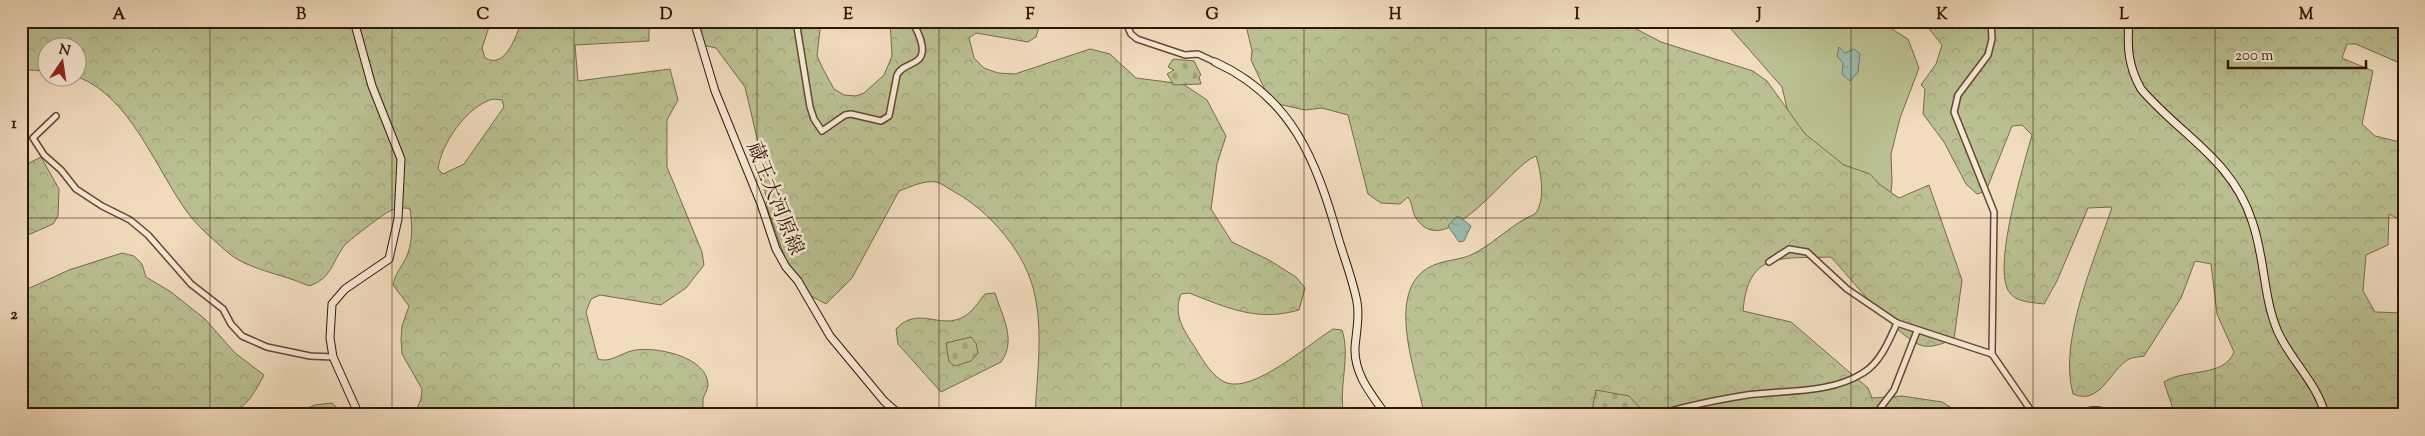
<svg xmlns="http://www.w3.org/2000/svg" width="2425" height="436" viewBox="0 0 2425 436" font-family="'Sorts Mill Goudy','Noto Serif JP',serif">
<defs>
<pattern id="forest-crowns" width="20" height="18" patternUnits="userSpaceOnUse" patternTransform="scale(1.25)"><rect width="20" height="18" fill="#bac091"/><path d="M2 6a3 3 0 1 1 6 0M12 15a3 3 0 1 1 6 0" fill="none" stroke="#a0a47b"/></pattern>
<pattern id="cemetery-stones" width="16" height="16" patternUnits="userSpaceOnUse" patternTransform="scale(1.25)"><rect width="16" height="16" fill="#bac091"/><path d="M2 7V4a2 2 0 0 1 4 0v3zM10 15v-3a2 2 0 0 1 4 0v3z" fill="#a0a47b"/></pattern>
<pattern id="water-ripples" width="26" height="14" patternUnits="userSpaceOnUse" patternTransform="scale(1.25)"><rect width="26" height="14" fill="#9bbcb0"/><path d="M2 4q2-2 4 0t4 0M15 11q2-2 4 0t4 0" fill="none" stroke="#86a196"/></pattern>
</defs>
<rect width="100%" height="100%" fill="#f1dcbe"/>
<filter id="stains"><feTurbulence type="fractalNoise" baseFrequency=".004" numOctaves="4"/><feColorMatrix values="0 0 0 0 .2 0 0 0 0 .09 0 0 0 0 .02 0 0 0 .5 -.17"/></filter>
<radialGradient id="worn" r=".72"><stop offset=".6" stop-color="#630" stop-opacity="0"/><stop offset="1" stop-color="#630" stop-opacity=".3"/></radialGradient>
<polygon fill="#bac091" stroke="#776a4a" points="1724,21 1879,21 1908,39 1919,68 1900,118 1891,154 1892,183 1889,210 1801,168 1782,87"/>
<g fill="url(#forest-crowns)" stroke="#776a4a" fill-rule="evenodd">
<path d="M21,21H491L482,48L485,58C506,70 516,35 522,21H649V41L575,45L578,81L670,69L678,100L667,120V167L702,252L704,265L686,288L661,305L600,295L591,299L586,312L598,359C610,363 620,354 631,351C652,345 708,356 708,385C708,389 704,395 703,399C703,404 703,410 703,415H414L421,399L422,389L402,354L401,339L402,326L409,306L393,285C395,272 404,265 408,253C413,239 412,223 410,209C403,207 395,208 388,212C381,216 348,241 344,246C331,264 332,278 309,286C284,274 246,270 226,251C213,239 198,227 188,213C156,170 131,97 78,77V48H48L47,71L29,70L21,75ZM493,99L502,100L504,107L464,164L443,174L438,169C441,144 467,106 493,99Z"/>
<path d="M693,21H821L817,56L823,69L834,89L844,95L856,96L864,93L884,75L892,56L890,21H1041L1036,37L1028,42L976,33L969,38L974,58L984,68L998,73L1015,74L1090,49L1110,54L1136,78L1183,84L1207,100L1226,136L1217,164L1211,209L1232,242L1269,260L1296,277L1305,288L1299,310C1257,322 1228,308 1189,293L1181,294C1173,314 1183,329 1194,346C1202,358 1212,378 1227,383C1255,392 1309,344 1333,329L1342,330C1351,357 1338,387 1344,415H1035C1037,376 1043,334 1035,296C1027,254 990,211 953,191C948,188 941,183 936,182C924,180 910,187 899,191L852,278L826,304L800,290L788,267L767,207L760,151L745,87L716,48L698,44Z"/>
<path d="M1245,21H1514L1535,26L1564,21H1621L1661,42L1753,71L1767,81L1805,134L1844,165L1870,174L1879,184L1899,198L1929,185L1962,280L1954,339C1944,343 1929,350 1918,344C1892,331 1852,280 1831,257C1782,259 1748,250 1743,311L1791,322L1868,388L1872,398L1902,396L1942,402L1963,415H1424C1418,376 1384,294 1428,268C1443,259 1461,261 1475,253C1497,241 1513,223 1535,214C1546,201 1541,171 1536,156C1510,165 1446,265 1416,218C1412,212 1413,204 1408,197L1400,204L1381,203L1368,194L1348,115L1322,108L1305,110L1278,104L1266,92L1251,60L1252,51Z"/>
<path d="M1923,21H2404V65L2356,44H2347L2342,58L2373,71L2362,124L2375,136L2404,143V222L2389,214L2388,245L2366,255L2363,291L2375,312L2404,313V415H2187L2173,409L2164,382C2185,368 2224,378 2234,352L2217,314L2211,264L2195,261L2181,298L2144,356C2140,357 2133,357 2129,359C2110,370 2100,406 2073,394C2058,341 2095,259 2112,207L2088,208L2057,281L2044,304C2031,302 2013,303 2007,288C1995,259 2023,167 2032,135L2022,125L2012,126L1986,191L1977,194L1966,184L1944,142L1923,114L1925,89L1921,85L1936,64L1942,45Z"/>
<polygon points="41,157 59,189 58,216 53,224 21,238 21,167"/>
<path d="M122,253L134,256L142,264L146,277L171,292L205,319L235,353L264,375C239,422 239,407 192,409L188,415H21V292L69,270Z"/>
<path d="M995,293C1002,316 1017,340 1001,362L941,392L898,344L896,329C918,305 940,330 963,317C972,313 979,301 985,294Z"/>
<polygon points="332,403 345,415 291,415 315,405"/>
</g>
<g fill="url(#cemetery-stones)" stroke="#776a4a">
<polygon points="1173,59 1194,61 1201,75 1199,77 1201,84 1174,85 1167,74 1174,70 1168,67"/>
<polygon points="971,337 976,343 978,353 971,361 955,366 949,362 946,343"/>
<polygon points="1596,390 1629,396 1647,415 1591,415"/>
</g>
<g fill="url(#water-ripples)" stroke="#72796a">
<polygon points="1839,47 1845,53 1854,49 1860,54 1858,72 1850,81 1842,74 1843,63 1837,56"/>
<polygon points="1456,217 1460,217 1471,226 1464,241 1459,242 1448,226"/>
</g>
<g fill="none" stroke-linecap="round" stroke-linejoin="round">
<defs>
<g id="street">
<path d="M796,21L810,107L814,119L822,131L845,115L851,114L881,121L889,116L897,75C902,65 912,66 919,59C928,50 917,30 912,21"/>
<polyline points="1125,21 1131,34 1137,39 1185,55 1198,54 1215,62"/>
<polyline points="1991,21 1992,39 1988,55 1958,95 1954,112 1994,212 1992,354 2034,415"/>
<polyline points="56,116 33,138 44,155 61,170 76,189 102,206 130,220 148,235 191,284 223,309 231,324 242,336 267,347 310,356 333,357"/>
<polyline points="1769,262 1789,249 1807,252 1847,289 1897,323 1992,354"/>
<path d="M1657,415C1686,406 1716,400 1747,395C1784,390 1830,394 1863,373C1880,363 1889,341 1897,323"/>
<polyline points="1875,415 1894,390 1917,331"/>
<path d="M2080,415C2092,406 2103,411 2116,415"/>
</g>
<g id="secondary">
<polyline points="354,21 372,86 401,159 398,219 389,259 345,289 332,304 330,338 333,357 359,415"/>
<polyline points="694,21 715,91 761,204 776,249 786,267 798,281 830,336 884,401 900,415"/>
<path d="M2129,21C2127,47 2128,66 2141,89C2180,135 2232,159 2252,221C2265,257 2263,298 2278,332C2291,361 2318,384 2325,415"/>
<path d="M1215,62C1292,97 1316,160 1338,237C1344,258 1353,280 1357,302C1360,317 1356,332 1355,348C1354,374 1371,394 1386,415"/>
</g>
</defs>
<use href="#street" stroke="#634731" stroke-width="8"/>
<use href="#secondary" stroke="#341502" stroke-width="9"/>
<use href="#street" stroke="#f6e8d5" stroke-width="5"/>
<use href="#secondary" stroke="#f6e8d5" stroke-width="7"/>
</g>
<path fill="none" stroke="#341502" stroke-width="1" stroke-opacity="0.55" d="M210,21V415M392,21V415M574,21V415M757,21V415M939,21V415M1121,21V415M1304,21V415M1486,21V415M1668,21V415M1851,21V415M2033,21V415M2215,21V415M21,218H2404"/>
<g text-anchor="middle" stroke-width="5" stroke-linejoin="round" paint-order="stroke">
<g font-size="20" fill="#341502" stroke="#f6e8d5">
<text transform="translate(776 198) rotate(68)" y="7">蔵王大河原線</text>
</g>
</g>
<rect width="2425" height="436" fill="none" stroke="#f1dcbe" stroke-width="55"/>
<g transform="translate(62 62) rotate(13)"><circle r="24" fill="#f6e8d5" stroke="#a89481"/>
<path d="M0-4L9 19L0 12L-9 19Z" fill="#8f2418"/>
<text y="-8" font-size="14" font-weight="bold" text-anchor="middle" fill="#341502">N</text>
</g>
<path d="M2228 60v8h138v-8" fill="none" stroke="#341502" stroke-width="2.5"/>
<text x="2235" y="60" font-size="15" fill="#341502" stroke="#f6e8d5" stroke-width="4" paint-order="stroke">200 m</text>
<rect x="28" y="28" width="2370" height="380" fill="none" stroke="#341502" stroke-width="2"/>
<g font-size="16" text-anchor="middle" font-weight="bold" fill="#341502">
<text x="119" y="19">A</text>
<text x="301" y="19">B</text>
<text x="483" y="19">C</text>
<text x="666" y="19">D</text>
<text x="848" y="19">E</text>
<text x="1030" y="19">F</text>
<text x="1212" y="19">G</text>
<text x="1395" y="19">H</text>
<text x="1577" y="19">I</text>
<text x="1759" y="19">J</text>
<text x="1942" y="19">K</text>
<text x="2124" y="19">L</text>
<text x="2306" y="19">M</text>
<text x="14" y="128">1</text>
<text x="14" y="319">2</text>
</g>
<rect width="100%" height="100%" filter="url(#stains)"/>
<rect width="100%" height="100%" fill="url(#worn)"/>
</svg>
